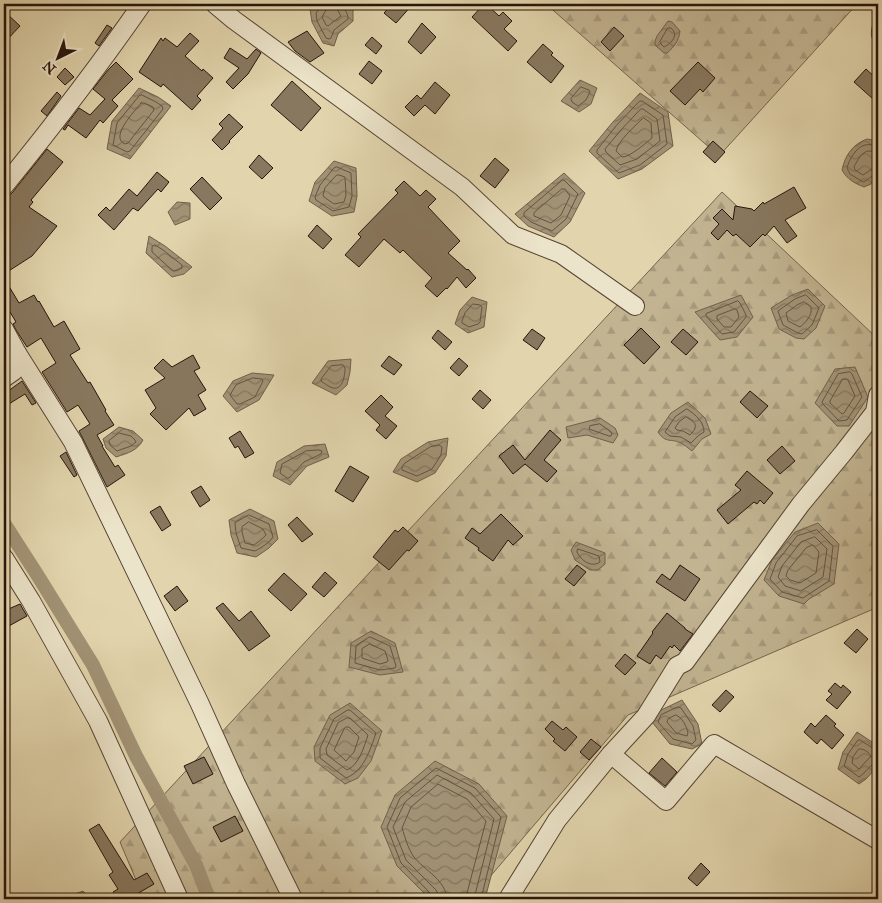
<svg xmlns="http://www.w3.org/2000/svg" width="882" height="903" viewBox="0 0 882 903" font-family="'IM FELL Great Primer',serif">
<defs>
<pattern id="forest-firs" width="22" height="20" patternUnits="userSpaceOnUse" patternTransform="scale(1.25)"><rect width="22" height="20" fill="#c2b491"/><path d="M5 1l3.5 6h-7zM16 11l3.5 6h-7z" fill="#a79a7c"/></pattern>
<pattern id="water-waves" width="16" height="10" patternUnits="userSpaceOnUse" patternTransform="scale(1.25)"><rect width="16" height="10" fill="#a29376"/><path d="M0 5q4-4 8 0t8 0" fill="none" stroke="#84775f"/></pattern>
</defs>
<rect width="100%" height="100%" fill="#e2d5ad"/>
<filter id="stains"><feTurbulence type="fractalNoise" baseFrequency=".004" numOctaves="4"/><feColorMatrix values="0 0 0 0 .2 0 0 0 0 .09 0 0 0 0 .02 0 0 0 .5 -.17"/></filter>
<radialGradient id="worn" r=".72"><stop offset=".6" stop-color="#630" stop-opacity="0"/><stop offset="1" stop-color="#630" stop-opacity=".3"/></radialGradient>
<g fill="url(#forest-firs)" stroke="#74644e">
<polygon points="546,4 857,4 719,156"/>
<polygon points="722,192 878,339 878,607 628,715 471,899 144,899 120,842"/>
</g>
<g fill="url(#water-waves)" stroke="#71604b">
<polygon points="320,4 346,4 353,10 353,21 338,34 334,46 323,43 312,22 310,9"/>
<path d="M878,16V42L872,38C870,30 873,22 878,16Z"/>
<path d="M668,21L672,22L680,31C679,41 674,47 667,53H664L655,45V41L657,36Z"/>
<polygon points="580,80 597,88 591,104 579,112 561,101"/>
<polygon points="139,88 158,97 171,106 130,159 107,149 112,121"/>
<polygon points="640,93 668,112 673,146 642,169 618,179 589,151 612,123"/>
<path d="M867,139L878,141V178L871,184L864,187C854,183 847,179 842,170C845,155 853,144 867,139Z"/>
<polygon points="334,161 356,168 357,196 354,212 332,216 309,201 315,182"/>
<polygon points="564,173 585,193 570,222 554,237 528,226 515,214"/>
<polygon points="177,202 190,203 190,219 175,225 168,212"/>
<polygon points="149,236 165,246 192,267 184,274 172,277 146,253"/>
<polygon points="808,289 825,306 816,328 804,339 796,338 779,329 771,308 792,295"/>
<polygon points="741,295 753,317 737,337 720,340 695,312"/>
<polygon points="472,297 487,302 484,327 468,333 455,324 460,310"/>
<polygon points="351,359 350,372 347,385 336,395 312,383 328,361"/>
<polygon points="855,367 868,397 849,426 837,426 815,403 835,369"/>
<polygon points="252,373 274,375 259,400 237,412 223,396 233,381"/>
<path d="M688,402L705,418L711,434L702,439L692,451C688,448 685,445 681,443C671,438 666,444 658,432L671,413Z"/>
<polygon points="600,418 615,428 618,435 613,443 587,435 568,438 566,427"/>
<path d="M119,427L133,431L143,440C137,451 128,453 116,457L106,448L103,439Z"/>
<polygon points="448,438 446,456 435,473 417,482 393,472 401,459 428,442"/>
<polygon points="325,444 329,457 307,466 290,485 273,476 277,462 304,446"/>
<polygon points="250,509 274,521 278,539 269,548 256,557 237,553 231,535 229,520"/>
<polygon points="818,523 839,544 834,584 809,599 804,604 779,596 764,580 772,560 795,532"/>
<polygon points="576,542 605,553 605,564 598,570 590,570 575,560 571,550"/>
<polygon points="371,631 395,643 403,672 380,675 349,667 351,643"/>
<polygon points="682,700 698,724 702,744 692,749 670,744 652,722 657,712"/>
<polygon points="350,703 382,731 371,761 358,778 345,784 315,761 314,747 330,715"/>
<polygon points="857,732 878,746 878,766 866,779 859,784 838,769 843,752"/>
<polygon points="435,761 479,784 507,816 485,899 430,899 397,866 381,827 395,795"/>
<polygon points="83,891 90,899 62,899"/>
</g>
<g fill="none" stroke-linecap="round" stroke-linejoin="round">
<g stroke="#645440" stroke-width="1">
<path d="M321,4L320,8L316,13L317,21L326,38L329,39L331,38L334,30L348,19C348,11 343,10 343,4"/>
<polyline points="328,4 326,10 322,17 326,25 328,26 341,16 337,9 337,4"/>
<path d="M668,28H671C679,35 672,43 664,47L661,44L660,42Z"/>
<polygon points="581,87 589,90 590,92 586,100 578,106 572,102 571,99"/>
<polygon points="142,95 156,102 162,106 163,109 130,151 127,152 113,145 117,123 139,96"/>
<polygon points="640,101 642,101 663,115 667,144 640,165 619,173 597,153 597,150 616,126"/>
<path d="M141,103H144L153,107L154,110L128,143L125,144C109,137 135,111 141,103Z"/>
<polygon points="641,109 643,109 657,119 660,141 637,159 620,165 606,152 605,149 621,130"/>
<path d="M644,118L651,123L652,138C647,142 629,158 622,157C621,156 617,152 616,151C618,141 634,127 642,119Z"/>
<path d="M878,146C874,145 870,144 865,145C856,147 849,160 847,168L850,174L863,182C869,180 872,174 878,174"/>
<path d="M878,152C875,152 872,151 869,151C862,151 857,161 854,167L855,170L863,175L872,169L878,168"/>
<polygon points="337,167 351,173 352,196 349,207 333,211 316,200 315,197 320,185 334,168"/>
<polygon points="337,175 339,175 345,177 346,195 344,202 334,204 324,197 323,195 325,188"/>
<polygon points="563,180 565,181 578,194 566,219 552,231 531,222 524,216 524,213"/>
<polygon points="562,189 565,189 570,196 561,215 551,223 534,216 534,213"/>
<polygon points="155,245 163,250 182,265 182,268 174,271 172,270 152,252 152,247"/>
<polygon points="806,295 819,308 812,325 802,334 798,333 783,325 778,311 795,299"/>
<polygon points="738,301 740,303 746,315 746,317 734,332 722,334 706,316 706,314"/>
<path d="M804,302C806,303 811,306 811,308C813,315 804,324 800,327L788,321L786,313L797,305Z"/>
<polygon points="473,304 480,305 482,307 480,322 478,324 469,327 462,323 462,321 465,313"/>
<polygon points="735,309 737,310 739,317 731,327 724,327 717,319 717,316"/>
<path d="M343,365L345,368C345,375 343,390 333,388C329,387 324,383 321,381V379L331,366Z"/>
<polygon points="850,372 852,374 862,397 847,420 839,421 823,404 822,402 838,374"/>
<polygon points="253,378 262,379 263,381 255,397 240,404 237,404 230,395 236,385"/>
<polygon points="846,379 848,380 855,396 844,413 842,414 830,403 830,401 842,380"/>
<path d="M687,409C696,415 704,422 704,432L699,435L691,443L681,437L670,436L665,432L675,417Z"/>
<path d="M686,417C696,422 699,426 690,435L683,431L677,430L675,428L679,422Z"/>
<polygon points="600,424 610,431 612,434 611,436 609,436 589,429 590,426"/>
<polygon points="119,433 131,436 135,440 136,442 131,446 117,451 110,445 109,441"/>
<polygon points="439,445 442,447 441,455 432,469 417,476 402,470 402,467 405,463 430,447"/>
<polygon points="319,450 322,451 321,454 304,462 289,478 287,478 280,473 282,464 306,451"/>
<path d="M249,515L269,524L273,537C269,543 261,548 255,551L241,548L236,533L235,523Z"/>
<polygon points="249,522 263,529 266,535 262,539 254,545 245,543 242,532 242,527"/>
<polygon points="817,530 833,546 829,581 803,598 782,592 770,579 776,563 797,536"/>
<polygon points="815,537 827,549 823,577 801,591 785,586 778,577 782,566 801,542"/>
<polygon points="813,545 819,552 816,573 800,583 790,580 786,576 788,570 806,548"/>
<path d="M578,549L599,556L600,562C592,568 581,561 577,552Z"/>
<polygon points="370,637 390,646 396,666 395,668 380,670 355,663 356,646"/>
<polygon points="370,644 385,651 388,660 387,662 380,664 362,658 362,649"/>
<polygon points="678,707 681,708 693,726 696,740 692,744 673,739 658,722 661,715"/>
<path d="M348,710H350L376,733C370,750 364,771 346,778L320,758V748L334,719Z"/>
<path d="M676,715C682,717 687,727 688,733L687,736L676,733L667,722L668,719Z"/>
<path d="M347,718H350L368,735C364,747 359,765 347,770L327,755L326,749L338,723Z"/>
<polygon points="346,727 349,727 359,737 354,752 346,761 334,750 344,729"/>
<path d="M859,749C863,748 870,753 871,756L859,769L852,763L853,757Z"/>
<path d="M878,750L874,749L860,740H858L848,754L844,766L859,777C866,773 870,763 878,763"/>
<polyline points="433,899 431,894 401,863 387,827 400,798 436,768 475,788 501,817 481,899"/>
<polyline points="439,899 438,894 436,890 406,860 393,827 405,802 437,775 471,793 494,819 474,899"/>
<path d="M447,899C446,880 424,870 414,857C408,849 405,837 402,828L411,807L438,784L467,799L486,821L467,893V899"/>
</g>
<polyline stroke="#a29376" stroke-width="14" points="4,523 38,576 93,665 136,756 196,865 209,899"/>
</g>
<g fill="#88785f" stroke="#27140b">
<polygon points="392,4 413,4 396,23 384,13"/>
<polygon points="484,4 486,4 499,16 503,12 512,21 504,29 517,41 508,51 472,17"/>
<polygon points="4,11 20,26 4,43"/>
<polygon points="422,23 436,37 421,54 408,42"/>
<polygon points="107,25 112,28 99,46 95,43"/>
<polygon points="614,27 624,36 610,51 601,42"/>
<polygon points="307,31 324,53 310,62 295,51 288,42"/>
<polygon points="190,33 199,41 185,56 202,71 203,69 213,78 197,96 201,100 192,110 163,84 161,87 139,72 161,38 163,41 165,38 177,47"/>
<polygon points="372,37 382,46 376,54 365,45"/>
<polygon points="543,44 553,53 551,55 564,66 551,83 527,62"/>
<polygon points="230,48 247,59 256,49 261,53 248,74 233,89 226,82 239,68 224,58"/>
<polygon points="369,61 382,71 372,84 359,74"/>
<polygon points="116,62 133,79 112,100 118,106 103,123 100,120 86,138 68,125 65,130 63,129 79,108 90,115 105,99 93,89 108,70"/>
<polygon points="698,62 715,78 703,92 700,89 685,105 670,91"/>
<polygon points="65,68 74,77 65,85 57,77"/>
<polygon points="866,69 878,80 878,93 873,99 854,82"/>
<polygon points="292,81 321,108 301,131 271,105"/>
<polygon points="435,82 450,95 435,114 425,105 414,116 405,107 417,95 421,99"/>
<polygon points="57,92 61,96 47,116 41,111"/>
<polygon points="229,114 243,127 229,141 230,142 222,150 212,140 223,128 219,124"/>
<polygon points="713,141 725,152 715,163 703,152"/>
<polygon points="47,149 63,162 31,200 33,202 29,207 57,226 32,256 4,274 4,196 8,196 12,193"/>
<polygon points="259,155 273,168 262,179 249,167"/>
<polygon points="495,158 509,170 495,188 480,176"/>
<polygon points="157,172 169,182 161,192 158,189 138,211 133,208 114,230 98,215 106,207 110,211 129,189 137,196"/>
<polygon points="202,177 222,198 210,210 190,189"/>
<polygon points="404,181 420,196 426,190 436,199 428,207 460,241 448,253 467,270 468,269 476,278 466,288 457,277 447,289 446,288 437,297 425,286 432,278 403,250 400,253 384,239 359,267 345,255 361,237 358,234 398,193 395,190"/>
<polygon points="794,187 806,208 785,220 797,236 787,243 774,226 765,236 763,234 750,247 736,234 733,236 727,230 718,240 711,233 719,224 713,218 722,209 733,220 735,206 752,209 754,211 763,202 764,204"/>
<polygon points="317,225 332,239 323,249 308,236"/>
<polygon points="4,278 19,303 34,295 38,302 39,301 54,327 64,321 80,349 70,355 88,383 90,382 106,410 105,411 114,425 97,435 103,446 102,446 115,467 118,465 125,475 107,487 79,431 90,424 78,405 67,412 42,372 56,363 41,338 27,347 16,330 13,324 16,322 4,302"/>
<polygon points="641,328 660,347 644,364 624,345"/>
<polygon points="532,329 545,338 537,350 523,340"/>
<polygon points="683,329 698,342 686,355 671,342"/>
<polygon points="438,330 452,342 445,350 432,338"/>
<polygon points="193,355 200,368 194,371 206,390 198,395 206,409 194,416 189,408 166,430 150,414 156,408 145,390 165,378 154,368 163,359 172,367"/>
<polygon points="389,356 402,365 394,375 381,366"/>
<polygon points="459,358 468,366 459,376 450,368"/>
<polygon points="22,381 36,403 32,405 25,394 4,407 4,394"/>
<polygon points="480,390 491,400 483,409 472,399"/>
<polygon points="750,391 768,406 757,418 740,402"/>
<polygon points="381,395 393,407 385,416 397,426 386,439 376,430 380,425 365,411"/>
<polygon points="550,430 561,440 544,460 557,471 547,482 525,464 513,474 499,456 513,445 525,460"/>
<polygon points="240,431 254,453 245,458 238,446 235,448 229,438"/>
<polygon points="782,446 795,461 780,474 767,460"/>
<polygon points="66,452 77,475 74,477 60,456"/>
<polygon points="350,466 369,477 353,502 335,491"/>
<polygon points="747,471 773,493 764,504 760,500 757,504 754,502 728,524 717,510 741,490 735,485"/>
<polygon points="201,486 210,500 200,507 191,492"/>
<polygon points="160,506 171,525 162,531 150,512"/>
<polygon points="501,514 523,536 513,545 508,540 493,561 478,550 479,548 465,538 472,528 480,534"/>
<polygon points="297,517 313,534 302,542 288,525"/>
<polygon points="403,527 418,541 409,551 407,550 389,570 373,557 395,530 398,532"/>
<polygon points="577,565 586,572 574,586 565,579"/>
<polygon points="680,565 700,579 685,601 656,582 662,574 670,580"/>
<polygon points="325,572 337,583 324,597 312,587"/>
<polygon points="284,573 307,594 291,611 268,590"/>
<polygon points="177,586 188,601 175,611 164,596"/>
<polygon points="223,603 239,621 251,611 270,636 249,651 216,608"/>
<polygon points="20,604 27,616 7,627 4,621 4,611"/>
<polygon points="667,613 685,628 685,629 693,634 680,651 674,645 672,648 670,646 661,659 656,655 650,664 637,656 653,633 652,632"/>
<polygon points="857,629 868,639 856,653 844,643"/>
<polygon points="625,654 636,663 625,675 615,666"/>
<polygon points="835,683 841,688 843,685 851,692 837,709 826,700 832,694 828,691"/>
<polygon points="726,690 734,697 720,712 712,705"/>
<polygon points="826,715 836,724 834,726 844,735 832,749 821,739 817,744 804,732 811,723 815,727"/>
<polygon points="552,721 563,730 566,727 577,737 565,751 553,741 555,739 545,729"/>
<polygon points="591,739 601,747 589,760 580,752"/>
<polygon points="204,757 213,774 193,784 184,766"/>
<polygon points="662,758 677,772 665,786 649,773"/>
<polygon points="235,816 243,831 221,842 213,827"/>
<polygon points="99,824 134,880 147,873 154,884 128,899 118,899 113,892 118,889 109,875 113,872 89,830"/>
<polygon points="701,863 710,872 697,886 688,878"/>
</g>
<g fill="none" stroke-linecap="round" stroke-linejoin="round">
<defs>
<g id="minor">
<polyline points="215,4 234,20 462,187 513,235 561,254 635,306"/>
<path d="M4,186C52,127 99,66 142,4"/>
<polyline points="4,329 17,353 14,371 4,378"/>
<polyline points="17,353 73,442 199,702 236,784 293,899"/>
<polyline points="4,558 31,601 98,721 179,899"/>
<polyline points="611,754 666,801 714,744 878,840"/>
<polyline points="508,899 557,820 611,754 646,716 677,666 685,662 801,504 844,452 875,412 878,395"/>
</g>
</defs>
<use href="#minor" stroke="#564434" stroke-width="20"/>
<use href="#minor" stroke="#ece4ca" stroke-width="18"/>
</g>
<rect width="882" height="903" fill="none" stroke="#e2d5ad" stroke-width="20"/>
<rect x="5" y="5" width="872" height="893" fill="none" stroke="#27140b" stroke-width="2.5"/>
<rect x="10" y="10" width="862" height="883" fill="none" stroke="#27140b"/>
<g transform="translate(58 58) rotate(222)" stroke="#ece4ca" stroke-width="4" paint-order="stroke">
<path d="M0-4L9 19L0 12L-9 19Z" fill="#27140b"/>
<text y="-8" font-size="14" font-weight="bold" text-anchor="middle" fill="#27140b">N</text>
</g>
<rect width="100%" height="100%" filter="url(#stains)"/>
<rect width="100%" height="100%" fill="url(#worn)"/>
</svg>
